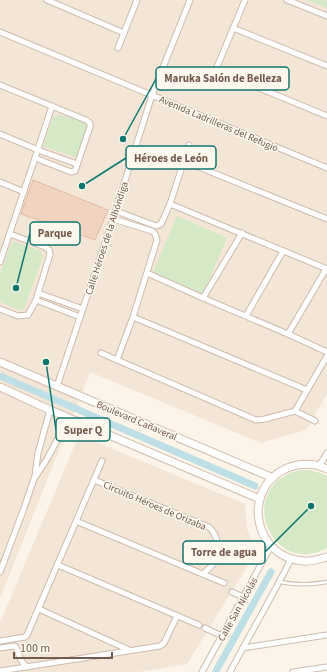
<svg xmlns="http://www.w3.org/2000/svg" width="327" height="672" viewBox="0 0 327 672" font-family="'Source Sans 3',sans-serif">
<rect width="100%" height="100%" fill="#fcf4e9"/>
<g fill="#f3e6d7">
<polygon points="0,0 327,0 327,394 306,430 261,443 90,372 0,599"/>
<polygon points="79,435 245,504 247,529 256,552 187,664 138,672 0,672 0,623"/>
</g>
<g fill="#d5e9c7">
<polygon points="307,0 327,0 327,8"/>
<polygon points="59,115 81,120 88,125 79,152 75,157 43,146 53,117"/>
<polygon points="177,216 227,238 203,294 153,272"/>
<polygon points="12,242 16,242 41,251 43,256 24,309 19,310 0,302 0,273"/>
<path d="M300,470C310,470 318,471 327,476V548C271,579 233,486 300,470Z"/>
</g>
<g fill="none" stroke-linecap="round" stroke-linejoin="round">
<g stroke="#bddfe5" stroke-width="7">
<polyline points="0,376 255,486"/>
<polyline points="216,671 271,572"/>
</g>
</g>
<polygon fill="#f0d4c1" stroke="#e2baa2" points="33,180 108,210 95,240 21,214"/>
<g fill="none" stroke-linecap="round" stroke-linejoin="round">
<defs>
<path id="lane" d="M280,582C296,585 311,585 327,582"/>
<g id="street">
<polyline points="47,0 124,33"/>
<polyline points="287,0 327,16"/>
<polyline points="233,28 327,66"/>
<polyline points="0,32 327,168"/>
<polyline points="118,48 137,0"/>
<polyline points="216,70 327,116"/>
<polyline points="0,85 86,120 90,123 90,127 75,171 71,172 35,158"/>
<polyline points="209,86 245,0"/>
<polyline points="0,134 38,150 77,164"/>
<polyline points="184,161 327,219"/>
<polyline points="0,182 24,192"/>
<polyline points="170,204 327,269"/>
<polyline points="116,211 156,226 161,224 170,204 189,145"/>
<polyline points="113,219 152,231 155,234 157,240 133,317 117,360"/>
<polyline points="0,262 35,158 52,106"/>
<polyline points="147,273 203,298 288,334 327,352"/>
<polyline points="38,293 83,309"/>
<polyline points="203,298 242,233"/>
<polyline points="36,300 80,317"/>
<polyline points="0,309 18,316 28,315 36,300 50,254 49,250 45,247 10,234"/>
<polyline points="246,316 283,251"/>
<polyline points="133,317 307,390"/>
<polyline points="288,334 326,269"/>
<polyline points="101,353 256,420 265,419 295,411 315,421"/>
<polyline points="57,386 113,219 152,95 190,0"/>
<polyline points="295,411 327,356"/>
<polyline points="319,466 327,453"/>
<polyline points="36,476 47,459 69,418"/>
<path d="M94,480L209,527C218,535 221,552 214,563C211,567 206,571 203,574"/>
<polyline points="76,521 224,583"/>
<polyline points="58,565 199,625"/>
<polyline points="0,572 24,508 35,476 38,453 50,410"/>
<polyline points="232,592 243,597"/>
<polyline points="39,609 129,650"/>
<polyline points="205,628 222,636"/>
<polyline points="0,641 25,637 27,635 102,461"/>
<path d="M0,648L14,646L16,647C20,656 19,661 27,667"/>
<polyline points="243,648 327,635"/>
<polyline points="0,671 160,646 164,643 177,616"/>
<polyline points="202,672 271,546"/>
<path d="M230,672C250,634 272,597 291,559"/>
<polyline points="293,672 327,667"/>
</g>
<g id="secondary">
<polyline points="0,362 273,478"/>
<polyline points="0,387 50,410 260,499"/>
<path d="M327,469C314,463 299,463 285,469C241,490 254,558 303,561C311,562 319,559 327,557"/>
</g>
</defs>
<use href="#lane" stroke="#cdbcaf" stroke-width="4.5"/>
<use href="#street" stroke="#cdbcaf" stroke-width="7"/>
<use href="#secondary" stroke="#d2beaf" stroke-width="9"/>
<use href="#lane" stroke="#fff" stroke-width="2.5"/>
<use href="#street" stroke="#fff" stroke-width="5"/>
<use href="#secondary" stroke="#fff" stroke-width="7"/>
</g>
<g text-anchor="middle" stroke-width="3" stroke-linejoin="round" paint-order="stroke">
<g font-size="10" fill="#755b4d" stroke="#fef8ef">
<text transform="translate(219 123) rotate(23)" y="4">Avenida Ladrilleras del Refugio</text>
<text transform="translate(106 238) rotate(-72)" y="4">Calle Héroes de la Alhóndiga</text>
<text transform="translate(137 420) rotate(23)" y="4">Boulevard Cañaveral</text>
<text transform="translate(155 505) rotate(23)" y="4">Circuito Héroes de Orizaba</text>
<text transform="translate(237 609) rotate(-61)" y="4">Calle San Nicolás</text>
</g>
</g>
<path fill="none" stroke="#0f766e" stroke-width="1.5" d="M123 139L156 79M82 186L126 158M16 288L30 233M46 362L56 430M311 506L265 552"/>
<g fill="#0f766e" stroke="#fef8ef" stroke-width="1.5">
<circle cx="123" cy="139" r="4"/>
<circle cx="82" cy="186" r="4"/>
<circle cx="16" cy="288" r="4"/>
<circle cx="46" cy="362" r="4"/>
<circle cx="311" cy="506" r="4"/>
</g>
<g fill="#fef8ef" stroke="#0f766e" stroke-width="1.5">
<rect x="156" y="67" width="133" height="23" rx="4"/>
<rect x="126" y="146" width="90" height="23" rx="4"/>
<rect x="30" y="222" width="50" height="23" rx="4"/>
<rect x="56" y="418" width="54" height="23" rx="4"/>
<rect x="183" y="541" width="82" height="23" rx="4"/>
</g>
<g font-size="11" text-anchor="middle" font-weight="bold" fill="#755b4d">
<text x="223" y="82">Maruka Salón de Belleza</text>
<text x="171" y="162">Héroes de León</text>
<text x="55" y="237">Parque</text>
<text x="83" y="434">Super Q</text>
<text x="224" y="556">Torre de agua</text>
</g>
<path d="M14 652v6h98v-6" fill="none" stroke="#755b4d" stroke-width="2"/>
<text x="20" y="652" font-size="12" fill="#755b4d" stroke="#fef8ef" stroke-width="3" paint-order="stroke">100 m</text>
</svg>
